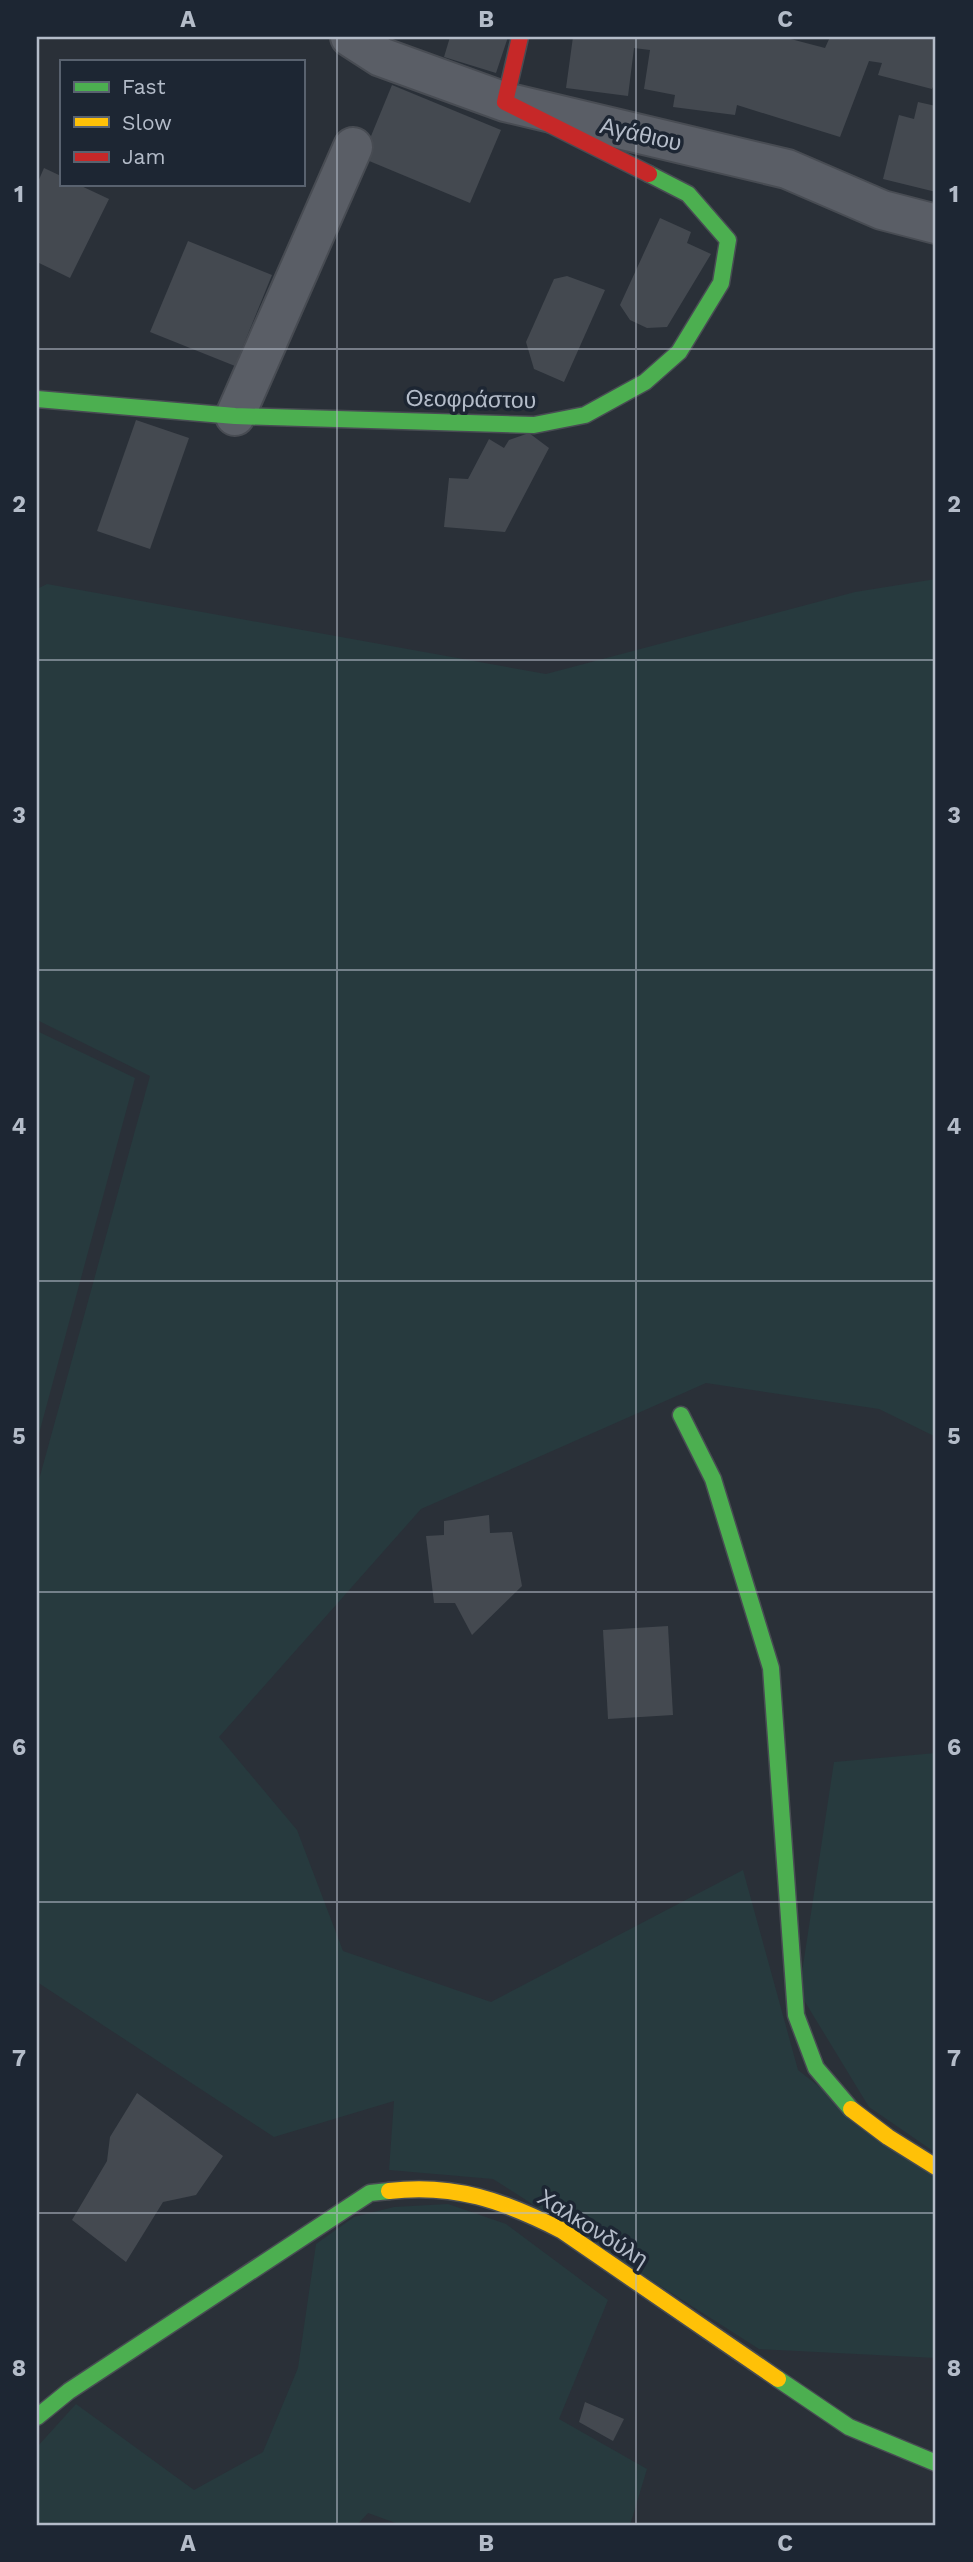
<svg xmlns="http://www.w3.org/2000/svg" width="973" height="2562" viewBox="0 0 973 2562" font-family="'Work Sans',sans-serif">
<rect width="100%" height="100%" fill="#2a3038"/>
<g fill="#273a3e">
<polygon points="936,579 936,1437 879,1409 706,1383 421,1509 219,1737 297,1830 343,1951 491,2002 743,1870 798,2070 936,2178 936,2358 759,2349 493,2179 389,2170 394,2101 274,2137 37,1982 37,1487 150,1076 37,1020 37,589 47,584 546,674 855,592"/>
<polygon points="37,1031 135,1078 37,1441"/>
<polygon points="936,1753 936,2153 869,2107 799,1992 834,1762"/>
<polygon points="448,2204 506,2224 608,2300 559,2419 647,2469 630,2525 401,2525 368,2513 357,2525 37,2525 37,2447 76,2404 194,2490 263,2452 298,2368 316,2244 354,2217 394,2207"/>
</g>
<g fill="#444950">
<polygon points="450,37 508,37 496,73 444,57"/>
<polygon points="573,37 783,37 825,48 830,37 933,37 936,38 936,81 932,89 878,75 882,63 869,61 840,137 737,105 735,115 673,107 675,95 644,89 650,50 634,48 628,96 566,88"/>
<polygon points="392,85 501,130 470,203 362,158"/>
<polygon points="918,102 936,106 936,192 883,179 899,115 914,119"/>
<polygon points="44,168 61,176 61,184 77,184 109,199 70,278 37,262 37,184"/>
<polygon points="660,218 691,232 687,243 711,254 667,327 647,328 630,320 620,305"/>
<polygon points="188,241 272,275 235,366 150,332"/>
<polygon points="567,276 605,290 564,382 534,369 526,342 554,279"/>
<polygon points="136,420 189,438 150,549 97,531"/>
<polygon points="529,433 549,448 505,532 444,527 449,478 468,479 489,439 504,448 509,440"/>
<polygon points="489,1515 490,1533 512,1532 522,1586 472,1635 455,1603 434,1603 426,1536 444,1535 444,1521"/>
<polygon points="668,1626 673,1715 608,1719 603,1630"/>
<polygon points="137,2093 223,2156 196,2195 163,2202 126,2262 72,2220 107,2161 110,2137"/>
<polygon points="585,2402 624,2419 613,2441 579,2422"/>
</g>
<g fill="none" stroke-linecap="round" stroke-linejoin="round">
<defs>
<g id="street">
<polyline points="350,37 381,57 505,102 787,169 882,210 936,224"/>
<polyline points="235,416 353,147"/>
</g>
<g id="fast">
<polyline points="37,399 235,416 534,425 585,415 645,382 679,352 721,283 728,240 688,194 649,174"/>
<polyline points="681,1415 713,1479 771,1668 796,2015 816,2068 851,2109"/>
<polyline points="778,2379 849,2427 936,2463"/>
<polyline points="37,2417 69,2391 370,2193 389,2191"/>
</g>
<g id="slow">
<polyline points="851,2109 888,2137 936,2167"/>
<path d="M389,2191C454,2183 504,2201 561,2230L778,2379"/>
</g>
<polyline id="jam" points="520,37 505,102 649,174"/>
</defs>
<use href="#street" stroke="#484c53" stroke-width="42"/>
<use href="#fast" stroke="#484c53" stroke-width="19"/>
<use href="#slow" stroke="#484c53" stroke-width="19"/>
<use href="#jam" stroke="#484c53" stroke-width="19"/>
<use href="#street" stroke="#5a5e66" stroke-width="38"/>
<use href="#fast" stroke="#4caf50" stroke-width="16"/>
<use href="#slow" stroke="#ffc107" stroke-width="16"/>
<use href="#jam" stroke="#c62828" stroke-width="16"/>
</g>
<path fill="none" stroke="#b4bcc9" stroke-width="2" stroke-opacity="0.55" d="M337,37V2525M636,37V2525M37,349H936M37,660H936M37,970H936M37,1281H936M37,1592H936M37,1902H936M37,2213H936"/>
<g text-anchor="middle" stroke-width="7" stroke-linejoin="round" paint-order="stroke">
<g font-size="23" fill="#b4bcc9" stroke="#1d2633">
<text transform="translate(641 134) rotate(13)" y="8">Αγάθιου</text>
<text transform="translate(471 399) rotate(1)" y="8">Θεοφράστου</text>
<text transform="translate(593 2228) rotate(32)" y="8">Χαλκονδύλη</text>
</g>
</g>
<rect width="973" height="2562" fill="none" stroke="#1d2633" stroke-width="77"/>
<rect x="60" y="60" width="245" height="126" fill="#1d2633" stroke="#59626f" stroke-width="2"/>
<rect x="74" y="82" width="35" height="10" fill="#4caf50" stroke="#59626f" stroke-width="2"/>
<text x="122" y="94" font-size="21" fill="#b4bcc9">Fast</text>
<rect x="74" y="117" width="35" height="10" fill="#ffc107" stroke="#59626f" stroke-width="2"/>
<text x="122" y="130" font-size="21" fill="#b4bcc9">Slow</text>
<rect x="74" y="152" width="35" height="10" fill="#c62828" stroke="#59626f" stroke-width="2"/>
<text x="122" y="164" font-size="21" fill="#b4bcc9">Jam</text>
<rect x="38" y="38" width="896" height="2486" fill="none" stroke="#b4bcc9" stroke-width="2.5"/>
<g font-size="23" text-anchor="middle" font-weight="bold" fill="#b4bcc9">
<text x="188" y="27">A</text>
<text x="486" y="27">B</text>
<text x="785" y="27">C</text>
<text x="19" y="202">1</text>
<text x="954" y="202">1</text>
<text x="19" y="512">2</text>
<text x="954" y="512">2</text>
<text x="19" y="823">3</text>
<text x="954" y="823">3</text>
<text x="19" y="1134">4</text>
<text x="954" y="1134">4</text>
<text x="19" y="1444">5</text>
<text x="954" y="1444">5</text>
<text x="19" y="1755">6</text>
<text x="954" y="1755">6</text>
<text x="19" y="2066">7</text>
<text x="954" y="2066">7</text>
<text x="19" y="2376">8</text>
<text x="954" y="2376">8</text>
<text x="188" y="2551">A</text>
<text x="486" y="2551">B</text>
<text x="785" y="2551">C</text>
</g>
</svg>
